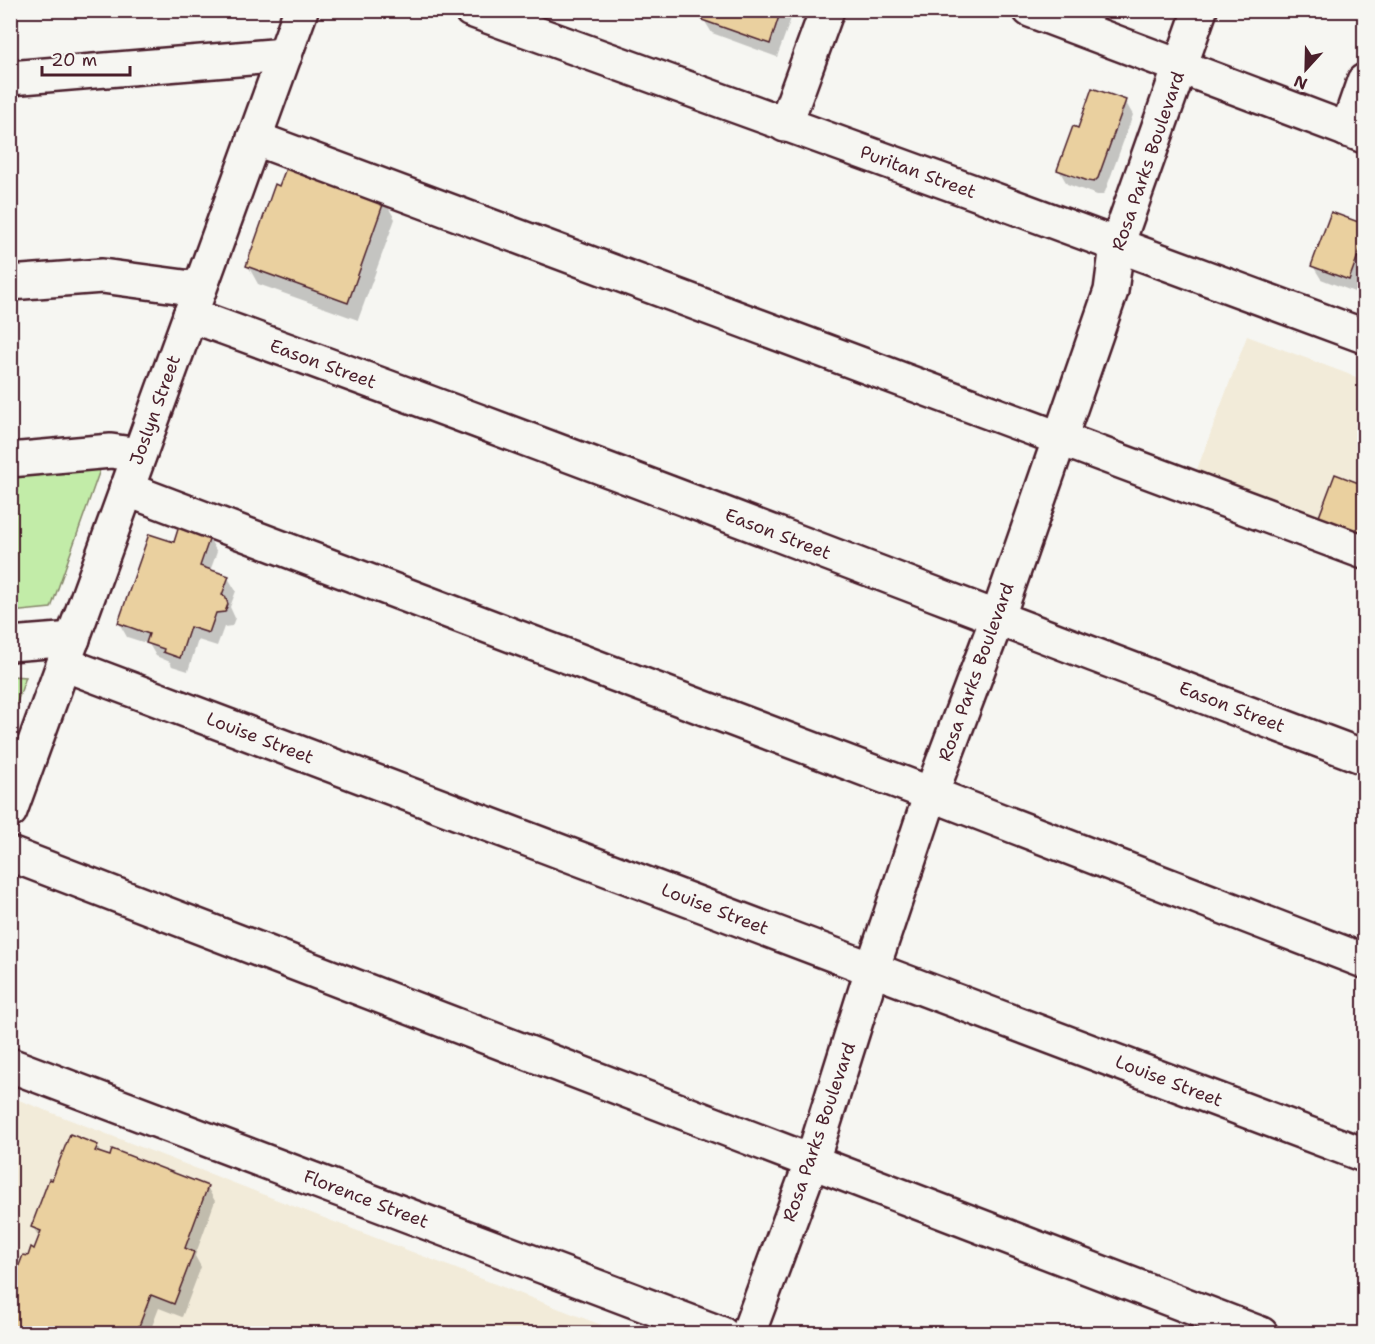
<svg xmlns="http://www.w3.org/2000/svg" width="1375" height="1344" viewBox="0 0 1375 1344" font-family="'Shantell Sans',sans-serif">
<rect width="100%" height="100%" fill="#f6f6f2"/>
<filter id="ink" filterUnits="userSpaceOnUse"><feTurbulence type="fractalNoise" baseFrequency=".0167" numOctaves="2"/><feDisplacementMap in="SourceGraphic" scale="12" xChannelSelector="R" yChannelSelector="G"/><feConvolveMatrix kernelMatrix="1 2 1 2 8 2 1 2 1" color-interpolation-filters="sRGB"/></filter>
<g filter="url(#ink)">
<g fill="#f2ebd9">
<polygon points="1247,336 1364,380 1364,535 1196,472"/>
<polygon points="11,1097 622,1333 11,1333"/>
</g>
<g fill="#c2eca8" stroke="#86866a" stroke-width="1.5">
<polygon points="101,467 51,608 11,612 11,475"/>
<polygon points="11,676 26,677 11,719 10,676"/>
</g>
<g fill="#0003">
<polygon points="707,10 794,10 777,57 712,33 704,20"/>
<polygon points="1125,101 1133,115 1105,192 1102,195 1097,195 1067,184 1059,170 1079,129"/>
<polygon points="384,200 395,219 358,320 258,284 248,266"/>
<polygon points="1332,213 1364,226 1364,272 1357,293 1321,279 1313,266"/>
<polygon points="1336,476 1364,487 1364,549"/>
<polygon points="209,538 217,552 210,571 228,578 236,591 230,607 235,618 232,626 224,627 217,646 198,640 188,671 172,666 170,662 156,656 149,644 127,637 119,623 174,544"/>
<polygon points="97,1146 102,1155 207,1187 215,1201 195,1256 201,1267 182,1317 159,1308 149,1334 10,1334 15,1300 13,1297 15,1291 12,1286 29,1258 35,1251 40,1239 33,1227 53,1182"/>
</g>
<g fill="#ead09f" stroke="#4a1f2b" stroke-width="1.5">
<polygon points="706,10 781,10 770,44 702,20"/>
<polygon points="1092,88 1126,100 1098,178 1094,182 1088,181 1057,170 1073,126 1078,128"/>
<polygon points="288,163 385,199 348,303 246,266 275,184 279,186"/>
<polygon points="1331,212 1364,224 1364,239 1349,280 1311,266"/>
<polygon points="1335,474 1364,485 1364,532 1362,538 1317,522"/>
<polygon points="179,526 210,537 200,566 229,576 222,595 225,596 228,604 225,612 216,613 209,633 190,627 180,658 163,652 164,649 146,643 149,634 118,623 149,534 174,542"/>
<polygon points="70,1134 98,1145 95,1151 110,1156 112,1149 208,1186 185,1248 194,1252 174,1304 151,1295 136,1334 10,1334 10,1308 14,1298 11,1297 15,1288 11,1286 23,1255 28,1256 31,1247 34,1249 41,1231 31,1227 49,1179 52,1180"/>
</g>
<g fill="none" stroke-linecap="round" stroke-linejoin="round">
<defs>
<g id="minor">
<polyline points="471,10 979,194 1364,336"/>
<polyline points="1030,10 1364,136"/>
<polyline points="10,78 285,55"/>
<polyline points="785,125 827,10"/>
<polyline points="1347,130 1364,81"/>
<polyline points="254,138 1364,552"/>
<polyline points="10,283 102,276 199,289"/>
<path d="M190,315C583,457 973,610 1364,757"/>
<polyline points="10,460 111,451 139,455"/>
<polyline points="126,489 931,794 1364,961"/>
<polyline points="10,644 73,639"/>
<polyline points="64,664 1364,1155"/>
<polyline points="10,811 301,10"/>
<polyline points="10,854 1261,1334"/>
<polyline points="10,1065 722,1334"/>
<polyline points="748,1334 812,1161 872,970 931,794 997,619 1111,291 1117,245 1200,10"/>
</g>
</defs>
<use href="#minor" stroke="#4a1f2b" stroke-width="38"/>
<use href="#minor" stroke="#f6f6f2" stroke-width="33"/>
</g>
</g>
<g text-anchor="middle" stroke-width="4.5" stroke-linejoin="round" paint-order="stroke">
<g font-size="18" fill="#4a1f2b" stroke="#f6f6f2">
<text transform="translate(1148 161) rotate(-71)" y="6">Rosa Parks Boulevard</text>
<text transform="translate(918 172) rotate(20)" y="6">Puritan Street</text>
<text transform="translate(323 364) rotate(20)" y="6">Eason Street</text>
<text transform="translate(155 410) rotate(-70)" y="6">Joslyn Street</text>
<text transform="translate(778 534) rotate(21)" y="6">Eason Street</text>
<text transform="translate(976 672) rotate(-70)" y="6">Rosa Parks Boulevard</text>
<text transform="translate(1232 707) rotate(21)" y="6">Eason Street</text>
<text transform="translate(260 738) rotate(21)" y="6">Louise Street</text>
<text transform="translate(715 909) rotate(21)" y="6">Louise Street</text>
<text transform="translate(1169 1081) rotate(21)" y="6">Louise Street</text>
<text transform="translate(819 1132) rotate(-71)" y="6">Rosa Parks Boulevard</text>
<text transform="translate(366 1199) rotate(21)" y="6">Florence Street</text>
</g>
</g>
<rect width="1375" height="1344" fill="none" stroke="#f6f6f2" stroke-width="36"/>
<rect x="18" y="18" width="1339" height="1308" fill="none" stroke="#4a1f2b" stroke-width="2" filter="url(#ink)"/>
<g transform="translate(1306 69) rotate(202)" stroke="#f6f6f2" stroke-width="4.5" paint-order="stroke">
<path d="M0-4.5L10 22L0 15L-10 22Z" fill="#4a1f2b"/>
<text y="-9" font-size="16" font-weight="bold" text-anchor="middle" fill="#4a1f2b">N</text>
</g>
<path d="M42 66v9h88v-9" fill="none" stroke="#4a1f2b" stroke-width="3"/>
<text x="51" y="66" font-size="18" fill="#4a1f2b" stroke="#f6f6f2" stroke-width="4.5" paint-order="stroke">20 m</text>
</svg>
